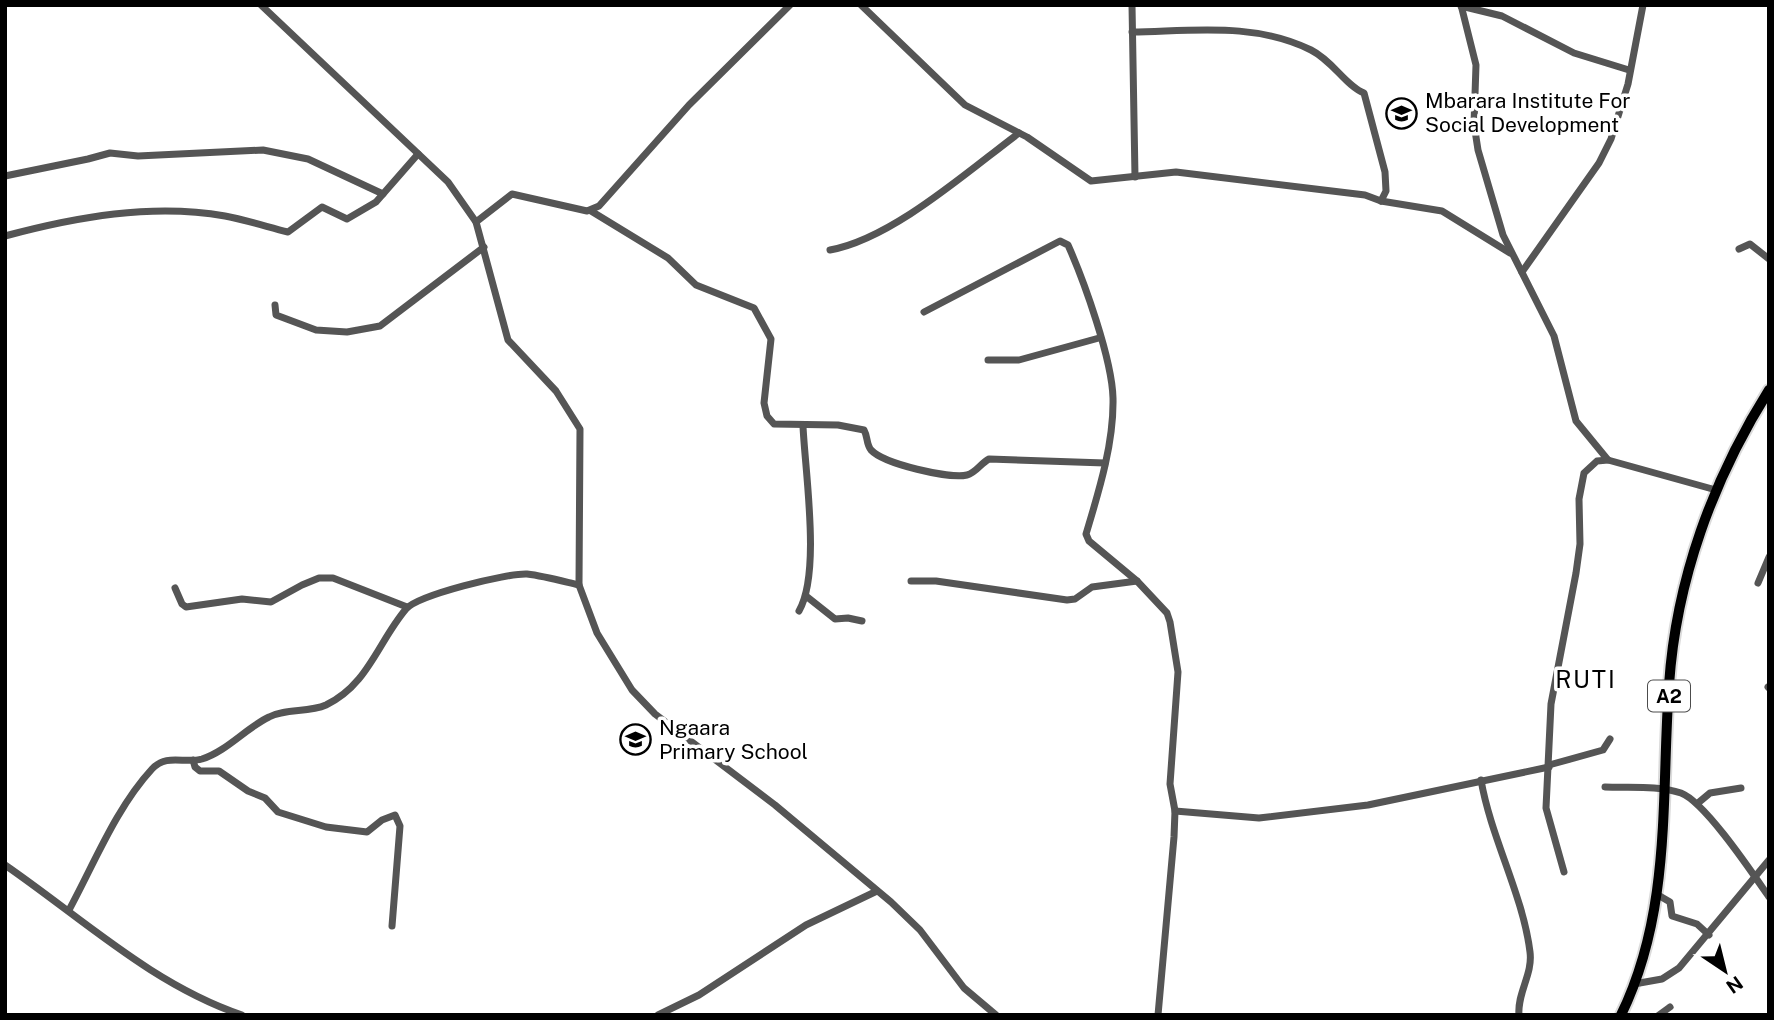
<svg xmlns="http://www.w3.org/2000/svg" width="1774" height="1020" viewBox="0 0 1774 1020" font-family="'Public Sans',sans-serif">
<rect width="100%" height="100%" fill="#fff"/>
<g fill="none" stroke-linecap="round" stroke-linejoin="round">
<defs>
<path id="primary" d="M1621,1015C1672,911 1661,796 1669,685C1676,580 1713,479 1769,390"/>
</defs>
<use href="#primary" stroke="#dbdbdb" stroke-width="14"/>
<g stroke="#555" stroke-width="7">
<polyline points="261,5 448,182 476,222 508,340 556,391 580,429 579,585 597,633 632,690 655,714 775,805 891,902 920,930 964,988 996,1015"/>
<polyline points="861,5 965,105 1027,137 1091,181 1176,172 1365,195 1381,201 1442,211 1510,253"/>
<polyline points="1132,5 1135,177"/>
<polyline points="1461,5 1476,65 1474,124 1478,150 1503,235 1554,336 1576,421 1608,460 1716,490"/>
<polyline points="1461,6 1502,16 1574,53 1629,70"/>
<path d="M1132,32C1194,31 1254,22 1311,50C1333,61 1346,86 1364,93L1385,172L1386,191L1381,201"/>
<polyline points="5,176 88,159 110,153 138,156 263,150 308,159 383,194"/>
<path d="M591,211L668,258L696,285L754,308L771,339L764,403L767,416L774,424L838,425L864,430C868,437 866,444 871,450C884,464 949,479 967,475C976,473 981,463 989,459L1105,463"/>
<polyline points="476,222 512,194 587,211 599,206 689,105 790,5"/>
<path d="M5,236C76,217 152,203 225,216C246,220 268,227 288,232L322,207L347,219L376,202L418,154"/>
<polyline points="1739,249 1750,244 1769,259"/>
<path d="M830,250C892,239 968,171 1019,133"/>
<polyline points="1522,272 1599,163 1611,139 1628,84 1643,5"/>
<polyline points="275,305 276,315 316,330 347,332 380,326 484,247"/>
<path d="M924,312L1060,241L1068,245C1084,281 1112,359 1113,398C1114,443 1099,491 1086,534L1089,541L1137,581L1167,613L1170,622L1178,672L1170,784L1175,811L1174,837L1158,1015"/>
<polyline points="988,360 1019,360 1099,338"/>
<polyline points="911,581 936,581 1067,600 1075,599 1092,587 1137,581"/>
<polyline points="1758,583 1769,557"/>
<polyline points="175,588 182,604 186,607 242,599 271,602 302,585 319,578 333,578 407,607"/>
<polyline points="806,596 835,619 848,618 862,621"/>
<path d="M799,611C821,573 805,472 803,426"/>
<polyline points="1768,687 1769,688"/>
<polyline points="193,760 195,767 200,771 219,771 248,791 265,798 278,812 326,827 367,832 382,820 395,815 400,826 392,926"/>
<polyline points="1549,765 1603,750 1610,739"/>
<path d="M1481,780C1491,838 1523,895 1530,952C1533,974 1517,993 1519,1015"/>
<path d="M1605,787C1630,788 1658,785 1681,793C1705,802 1753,874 1769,897"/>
<polyline points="1698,803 1710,793 1741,788"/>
<polyline points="1175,811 1259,818 1368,805 1549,767"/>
<path d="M5,865C82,918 153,985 242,1015"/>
<polyline points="1564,872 1546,808 1551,704 1576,573 1580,544 1579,499 1584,473 1597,461 1608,460"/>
<polyline points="1658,895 1670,902 1672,916 1697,924 1709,935"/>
<path d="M69,910C94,864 116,808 152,769C167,753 184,764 202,759C227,751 246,728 269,717C286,708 308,713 326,705C368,685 378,642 406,609C418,595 507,573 527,574C544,576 562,581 579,585"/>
<polyline points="1634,984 1662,979 1679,968 1769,860"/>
<polyline points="658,1015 699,995 806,925 877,891"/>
<polyline points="1659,1015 1670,1007"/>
</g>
<use href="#primary" stroke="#000" stroke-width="10"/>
</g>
<defs>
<symbol id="school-ring" viewBox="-11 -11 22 22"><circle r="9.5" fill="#fff" stroke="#000" stroke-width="1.5"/><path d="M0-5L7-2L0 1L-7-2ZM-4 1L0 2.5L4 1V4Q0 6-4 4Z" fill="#000"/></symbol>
</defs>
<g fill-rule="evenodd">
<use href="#school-ring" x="1384" y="96" width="35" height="35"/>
<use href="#school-ring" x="618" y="722" width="35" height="35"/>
</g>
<g text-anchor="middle" stroke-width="7" stroke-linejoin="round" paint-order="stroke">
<rect fill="#fff" stroke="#4c4c4c" stroke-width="2" x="1648" y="680.5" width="42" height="31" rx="5"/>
<g font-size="19" font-weight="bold" fill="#000">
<text x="1669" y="703">A2</text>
</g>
<g font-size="21" fill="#000" stroke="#fff" text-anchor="start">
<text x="1425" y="108">Mbarara Institute For<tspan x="1425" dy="24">Social Development</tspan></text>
<text x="659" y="735">Ngaara<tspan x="659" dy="24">Primary School</tspan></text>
</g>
<g font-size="24" letter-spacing="2" fill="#000" stroke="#fff">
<text x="1586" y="688">RUTI</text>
</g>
</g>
<rect width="1774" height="1020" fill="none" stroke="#000000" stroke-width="14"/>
<g transform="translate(1725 971) rotate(145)" stroke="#ffffff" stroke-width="5" paint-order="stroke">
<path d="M0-5L12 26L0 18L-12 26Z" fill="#000000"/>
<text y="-10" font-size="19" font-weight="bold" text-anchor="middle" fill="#000000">N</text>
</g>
</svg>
